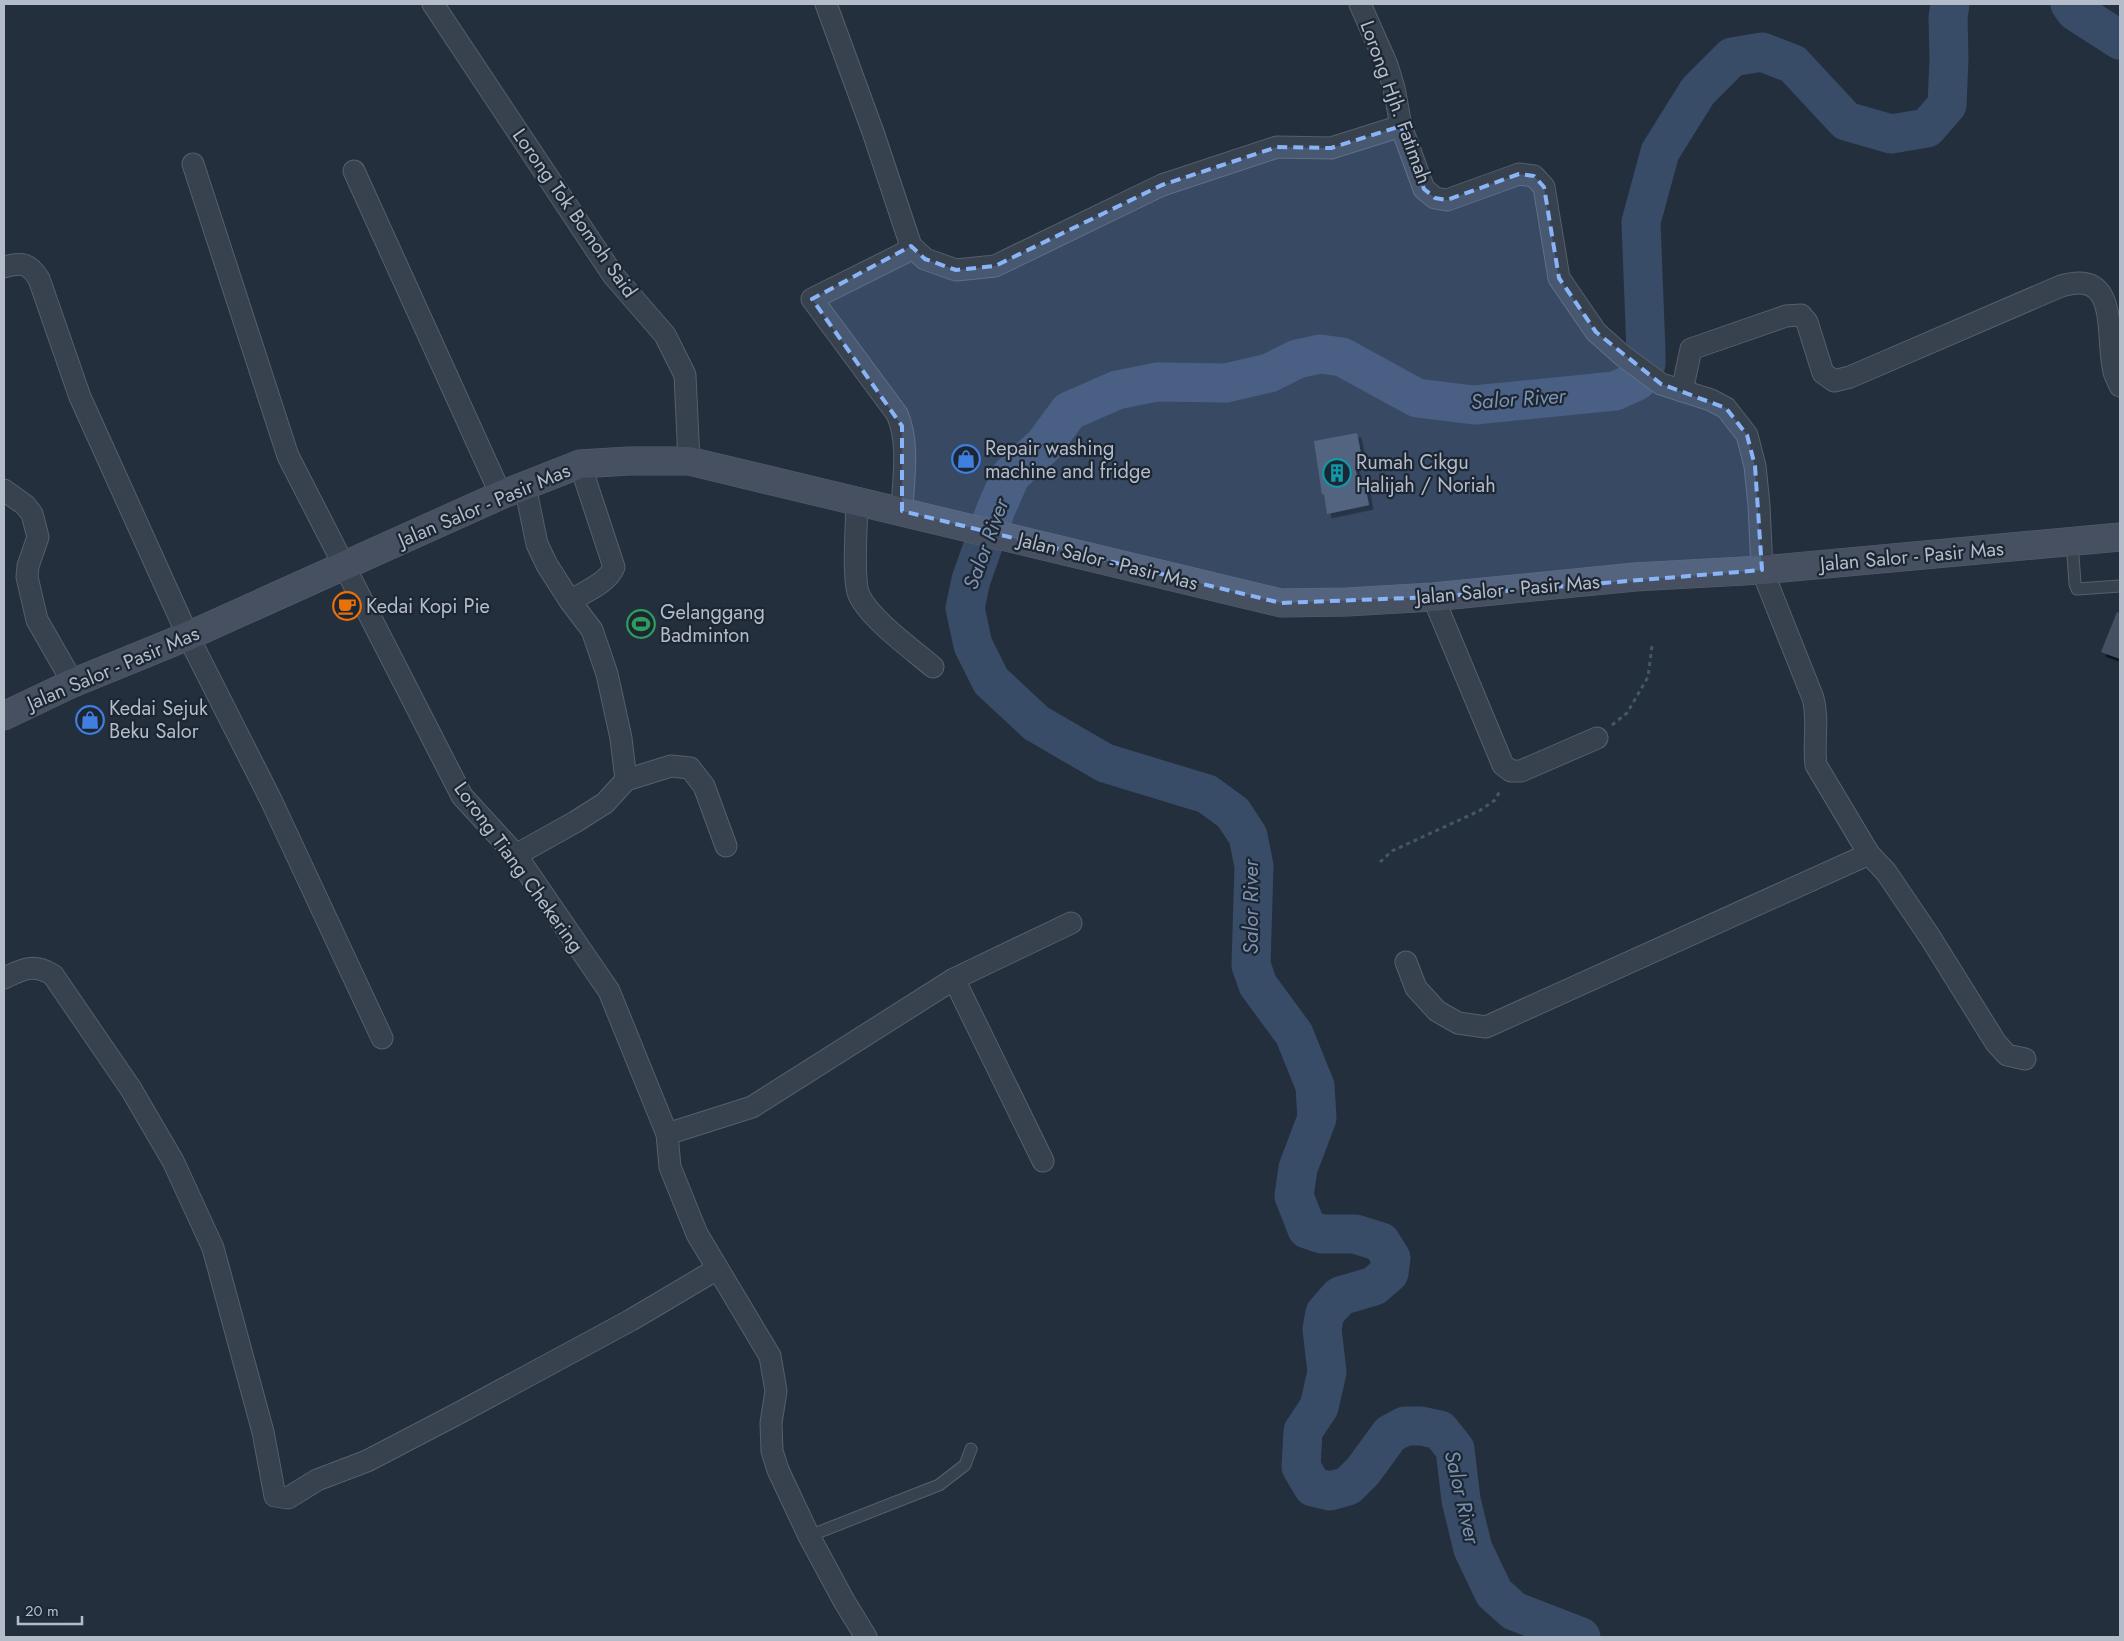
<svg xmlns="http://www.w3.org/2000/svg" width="2124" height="1641" viewBox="0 0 2124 1641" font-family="Jost,sans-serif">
<defs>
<filter id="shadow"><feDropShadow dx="4.5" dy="4.5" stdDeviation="0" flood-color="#0009"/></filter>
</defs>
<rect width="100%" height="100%" fill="#242f3e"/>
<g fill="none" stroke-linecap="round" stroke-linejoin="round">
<g stroke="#394c67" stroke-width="39">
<polyline points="2070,4 2075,11 2120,40"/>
<polyline points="1581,1637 1514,1611 1494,1593 1473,1549 1461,1500 1455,1449 1440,1430 1421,1426 1405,1426 1390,1434 1363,1471 1348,1486 1330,1491 1313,1487 1301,1467 1303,1431 1319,1407 1327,1372 1322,1329 1325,1313 1340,1296 1374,1286 1389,1273 1391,1258 1381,1242 1355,1234 1322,1234 1307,1229 1294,1196 1298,1168 1317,1118 1315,1086 1294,1034 1258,985 1251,965 1254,866 1248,836 1233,813 1207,794 1105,763 1036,723 991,681 973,645 965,608 971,580 996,509 1011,475 1044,445 1069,411 1117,390 1157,382 1226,383 1269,373 1297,359 1320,354 1342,357 1417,398 1474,405 1615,391 1637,381 1646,364 1646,352 1641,222 1660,152 1698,91 1732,57 1762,52 1793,64 1846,121 1891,134 1927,128 1947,105 1949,58 1948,18 1950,4"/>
</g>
</g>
<g fill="#455162" filter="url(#shadow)">
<polygon points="1357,433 1363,464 1355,466 1358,482 1364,480 1369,505 1327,514 1324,494 1322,495 1314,441"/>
<polygon points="2117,612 2120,613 2120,659 2101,652"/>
</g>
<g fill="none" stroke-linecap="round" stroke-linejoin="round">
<defs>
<g id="lane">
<polyline points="2072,541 2075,584 2077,589 2120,586"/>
<polyline points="809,1536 939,1485 965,1465 971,1449"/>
</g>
<g id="street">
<polyline points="433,4 613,275 665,335 685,375 689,461"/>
<polyline points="826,4 873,132 911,246 925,259 956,270 995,266 1162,185 1277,147 1331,148 1401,126"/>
<path d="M1360,4L1387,65L1394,88L1401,126L1424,189L1435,198L1447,200L1519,174L1534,176L1544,187L1559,278L1596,332L1623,356L1661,384L1711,400L1726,408L1747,435L1755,466L1759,505L1762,570L1813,698C1819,720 1813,743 1816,765L1869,854L1886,872L1930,937L1996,1043L2007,1055L2025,1059"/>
<polyline points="193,164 288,456 462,796 516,855 609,991 667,1134 670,1167 697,1234 770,1356 776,1391 771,1423 772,1451 778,1470 809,1536 844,1601 866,1637"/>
<polyline points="354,171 501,495"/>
<path d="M4,267C22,262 29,263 39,279L80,397L188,636L271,800L382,1038"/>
<path d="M1682,391L1691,349L1786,316L1801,315L1807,322L1823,373L1834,381L1850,377L2061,286C2121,268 2105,336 2114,372C2115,376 2118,381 2120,386"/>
<polyline points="525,486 537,544 547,565 570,601 592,630 607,674 621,738 626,780"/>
<polyline points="4,490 25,505 32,514 38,537 28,566 27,577 37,620 73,683"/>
<path d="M857,500C857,520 852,579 859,595C870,619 912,649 933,667"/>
<path d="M902,511C903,480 910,443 897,414L812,299L904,253L911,246"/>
<polyline points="1433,597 1503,765 1511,771 1521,771 1597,738"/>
<path d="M570,601C584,592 608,583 614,567L580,464"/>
<polyline points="516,855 575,822 605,803 626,780 671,766 690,768 704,786 726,846"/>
<polyline points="1406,962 1416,988 1437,1011 1458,1023 1486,1027 1869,854"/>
<path d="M4,978C24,969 33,963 53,975L131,1089L173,1161L213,1248L263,1432L275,1496L288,1498L317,1480L367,1461L457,1414L631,1320L717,1269"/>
<polyline points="954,979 1043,1161"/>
<polyline points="667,1134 752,1107 954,979 1071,923"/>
</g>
<polyline id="secondary" points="4,716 73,683 188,636 501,495 580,464 629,461 689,461 1281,603 1347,602 1433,597 1635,577 1762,570 2120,537"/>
</defs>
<use href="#lane" stroke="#565f6c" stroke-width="13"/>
<use href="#street" stroke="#565f6c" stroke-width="23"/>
<use href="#secondary" stroke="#565f6c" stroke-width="29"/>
<g stroke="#44595c" stroke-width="3" stroke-dasharray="4 4" stroke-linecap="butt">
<polyline points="1612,725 1627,713 1648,677 1652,646"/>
<polyline points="1380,862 1392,851 1479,811 1495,800 1501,789"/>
</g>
<use href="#lane" stroke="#38414e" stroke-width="11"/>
<use href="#street" stroke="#38414e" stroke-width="21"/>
<use href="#secondary" stroke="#465061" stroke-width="28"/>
</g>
<path fill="#8ab4f8" fill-opacity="0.2" stroke="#8ab4f8" stroke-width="4" stroke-dasharray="10 6" stroke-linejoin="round" d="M1401,126L1424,189L1435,198L1447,200L1519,174L1534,176L1544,187L1559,278L1596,332L1661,384L1726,408L1747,435L1755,466L1762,570L1433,597L1281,603L902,511V426L812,299L911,246L925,259L956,270L995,266L1162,185L1277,147L1331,148Z"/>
<defs>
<symbol id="shop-ring" viewBox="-11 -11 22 22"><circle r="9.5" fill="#1d2633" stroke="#3f7fe0" stroke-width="1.5"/><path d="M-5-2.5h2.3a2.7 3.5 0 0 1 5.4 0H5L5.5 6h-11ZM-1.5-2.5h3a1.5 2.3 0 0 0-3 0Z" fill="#3f7fe0"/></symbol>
<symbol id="building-ring" viewBox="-11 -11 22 22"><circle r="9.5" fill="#1d2633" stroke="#0f9aa8" stroke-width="1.5"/><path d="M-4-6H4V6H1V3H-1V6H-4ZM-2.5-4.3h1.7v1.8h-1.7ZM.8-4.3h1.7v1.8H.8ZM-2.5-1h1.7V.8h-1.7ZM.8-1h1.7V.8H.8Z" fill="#0f9aa8"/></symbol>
<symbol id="cafe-ring" viewBox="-11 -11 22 22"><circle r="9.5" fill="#1d2633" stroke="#e8710a" stroke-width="1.5"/><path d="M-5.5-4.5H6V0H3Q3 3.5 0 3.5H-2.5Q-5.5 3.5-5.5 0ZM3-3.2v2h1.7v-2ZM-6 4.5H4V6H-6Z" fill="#e8710a"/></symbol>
<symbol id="stadium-ring" viewBox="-11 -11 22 22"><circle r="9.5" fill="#1d2633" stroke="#2e9e5b" stroke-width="1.5"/><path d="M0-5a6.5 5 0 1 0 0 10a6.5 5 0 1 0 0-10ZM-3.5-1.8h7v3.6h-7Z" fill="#2e9e5b"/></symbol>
</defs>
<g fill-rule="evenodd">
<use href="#shop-ring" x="950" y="443" width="32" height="32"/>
<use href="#building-ring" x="1321" y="457" width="32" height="32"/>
<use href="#cafe-ring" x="331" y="590" width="32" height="32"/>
<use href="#stadium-ring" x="625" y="608" width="32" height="32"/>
<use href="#shop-ring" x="74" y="704" width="32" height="32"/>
</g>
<g text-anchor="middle" stroke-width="4.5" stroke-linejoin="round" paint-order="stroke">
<g font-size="20" fill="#b4bcc9" stroke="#1d2633">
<text transform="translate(1396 102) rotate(70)" y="7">Lorong Hjh. Fatimah</text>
<text transform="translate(575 213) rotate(55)" y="7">Lorong Tok Bomoh Said</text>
<text transform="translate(484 505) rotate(-23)" y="7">Jalan Salor - Pasir Mas</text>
<text transform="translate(1912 556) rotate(-5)" y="7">Jalan Salor - Pasir Mas</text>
<text transform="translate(1108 561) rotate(14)" y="7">Jalan Salor - Pasir Mas</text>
<text transform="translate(1508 589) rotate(-5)" y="7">Jalan Salor - Pasir Mas</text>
<text transform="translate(113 668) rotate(-23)" y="7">Jalan Salor - Pasir Mas</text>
<text transform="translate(519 867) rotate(54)" y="7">Lorong Tiang Chekering</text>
</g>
<g font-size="20" fill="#b4bcc9" stroke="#1d2633" text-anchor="start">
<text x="985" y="455">Repair washing<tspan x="985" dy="23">machine and fridge</tspan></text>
<text x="1356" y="469">Rumah Cikgu<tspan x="1356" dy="23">Halijah / Noriah</tspan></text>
<text x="366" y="613">Kedai Kopi Pie</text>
<text x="660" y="619">Gelanggang<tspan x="660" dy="23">Badminton</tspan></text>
<text x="109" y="715">Kedai Sejuk<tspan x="109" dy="23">Beku Salor</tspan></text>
</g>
<g font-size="21" font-style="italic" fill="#7c92b1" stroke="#1d2633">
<text transform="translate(1518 399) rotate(-4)" y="7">Salor River</text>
<text transform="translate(986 544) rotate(-70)" y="7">Salor River</text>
<text transform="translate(1251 907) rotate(-90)" y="7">Salor River</text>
<text transform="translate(1462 1497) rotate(77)" y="7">Salor River</text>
</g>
</g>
<rect width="2124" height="1641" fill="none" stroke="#b4bcc9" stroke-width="10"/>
<path d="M18 1616v8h64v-8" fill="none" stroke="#b4bcc9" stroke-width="2.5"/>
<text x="25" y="1616" font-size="15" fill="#b4bcc9" stroke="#1d2633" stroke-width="4" paint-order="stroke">20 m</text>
</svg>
